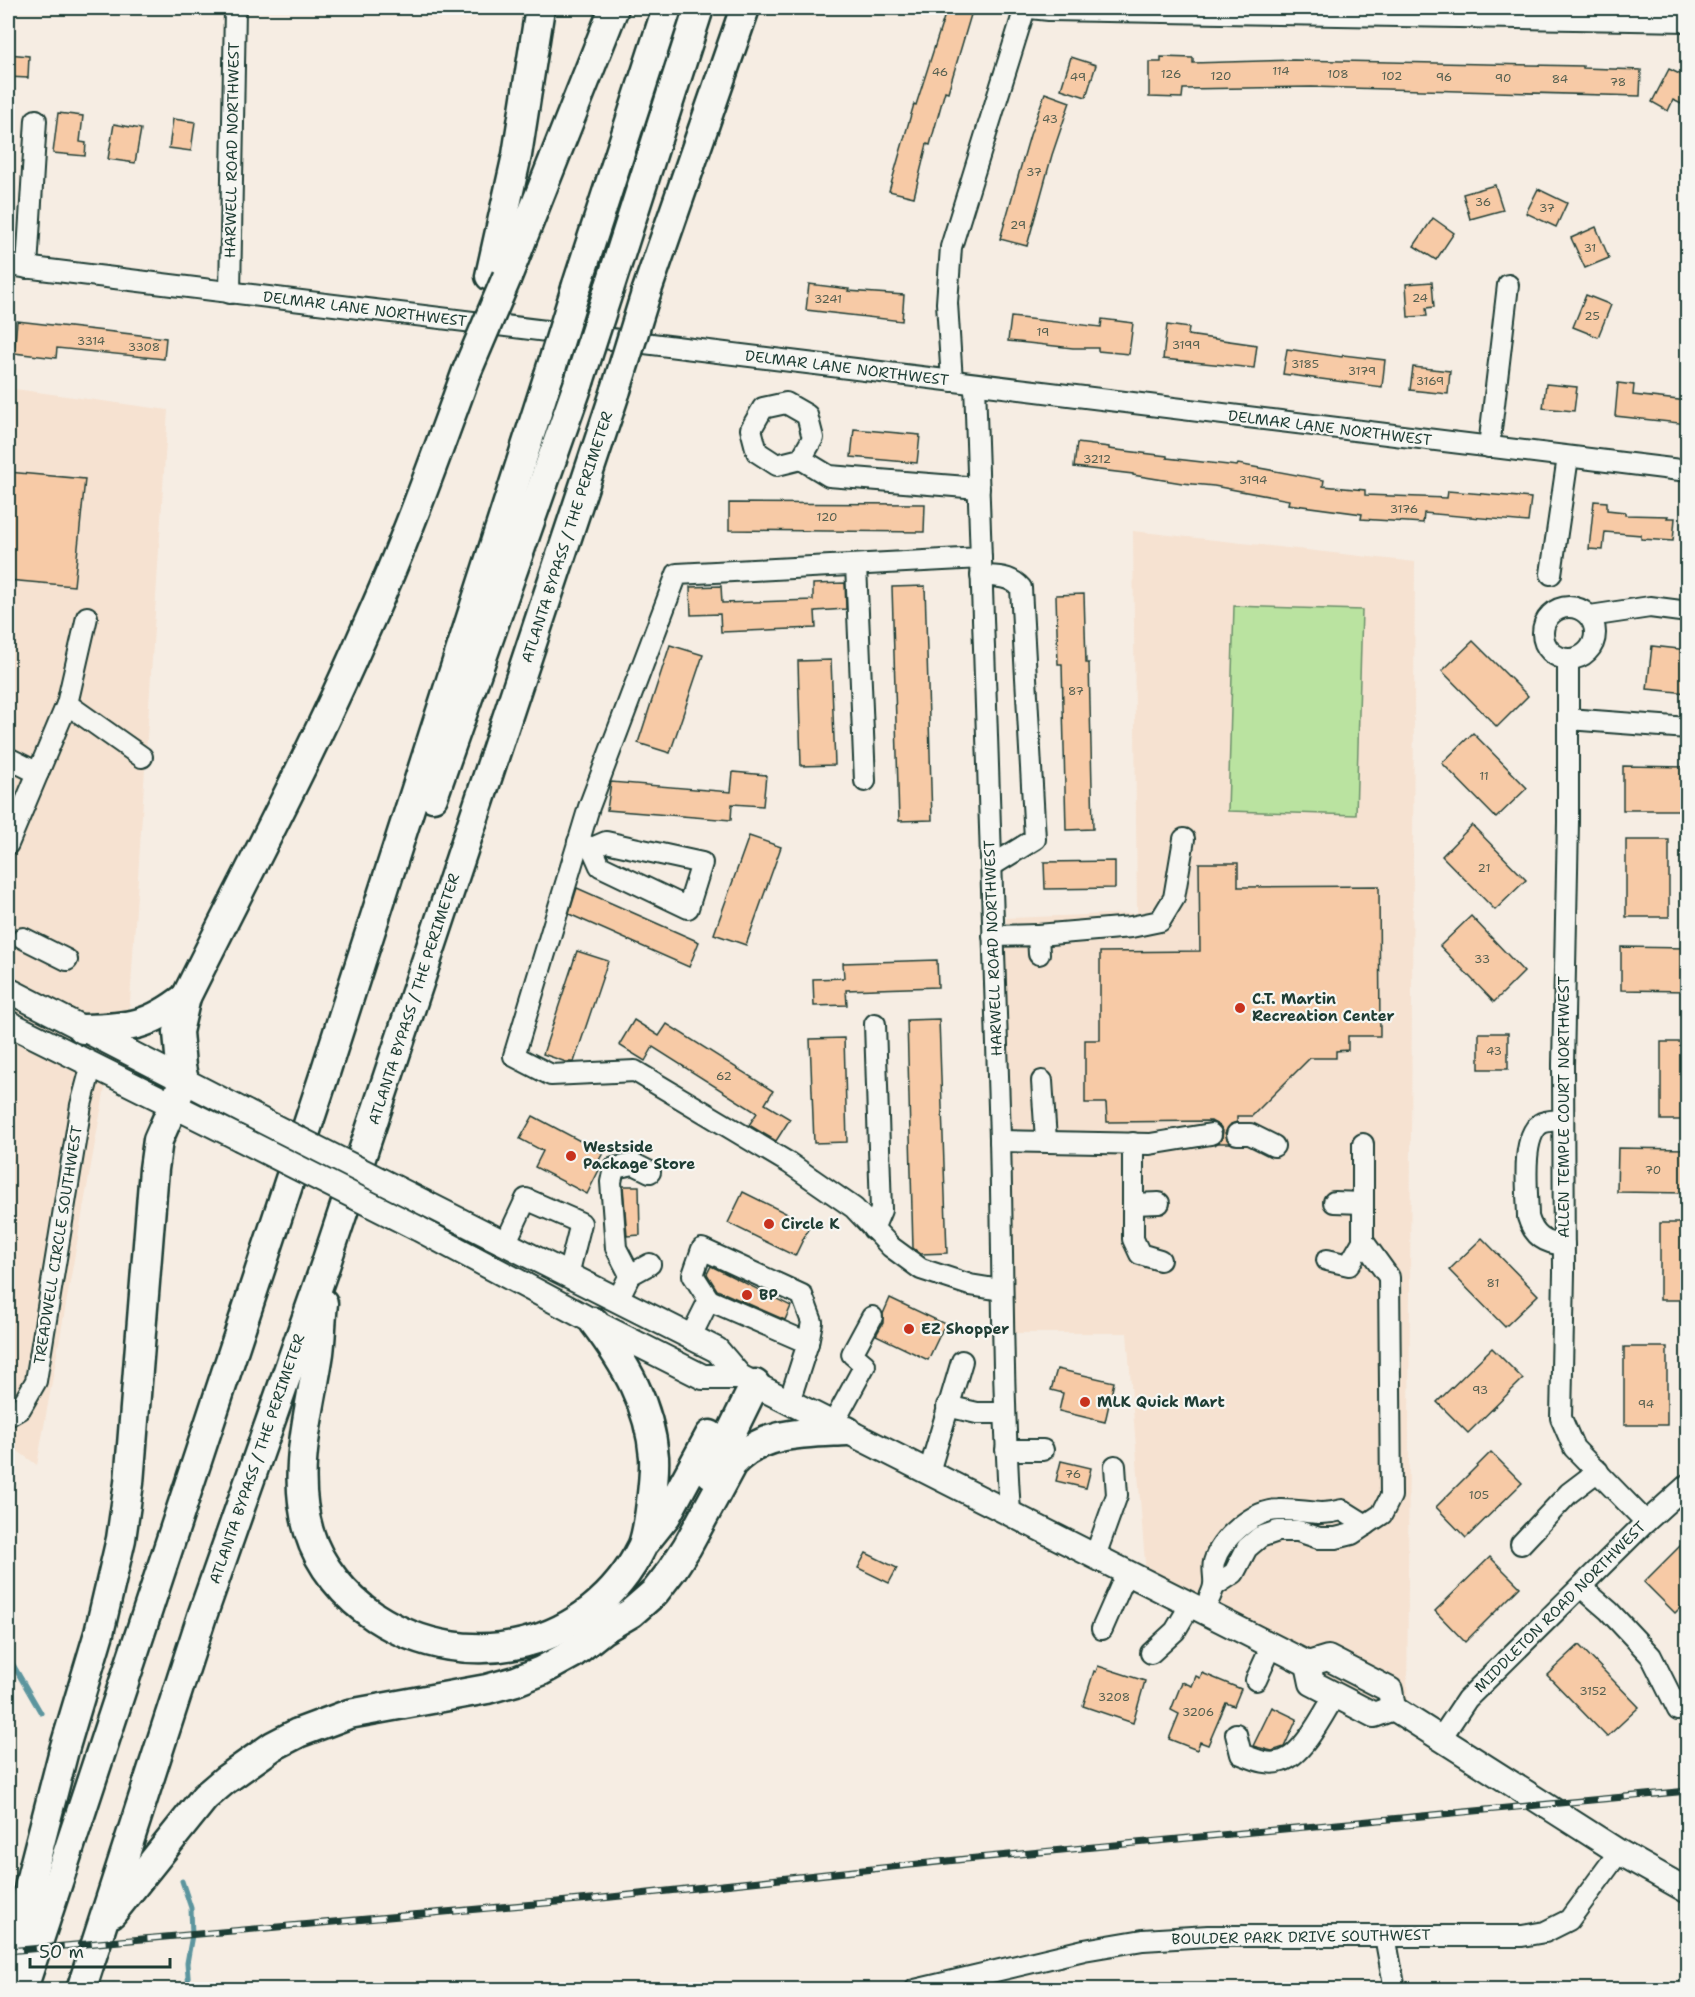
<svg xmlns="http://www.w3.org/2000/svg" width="1695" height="1997" viewBox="0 0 1695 1997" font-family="'Shantell Sans',sans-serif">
<rect width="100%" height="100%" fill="#f6ede3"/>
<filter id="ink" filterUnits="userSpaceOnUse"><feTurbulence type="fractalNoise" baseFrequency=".0167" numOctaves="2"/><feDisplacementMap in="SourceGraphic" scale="12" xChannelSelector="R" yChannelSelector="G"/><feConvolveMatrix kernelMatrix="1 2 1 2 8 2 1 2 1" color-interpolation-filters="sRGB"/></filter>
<g filter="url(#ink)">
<g fill="#f6e2d1">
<polygon points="8,388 168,410 128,1033 106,1082 37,1465 8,1444"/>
<polygon points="1133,531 1415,562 1407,1723 1147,1588 1127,1333 1003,1333 1006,918 1137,913"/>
</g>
<polygon fill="#bae3a0" stroke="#6c906a" stroke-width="1.5" points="1234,606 1362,610 1356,815 1228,811"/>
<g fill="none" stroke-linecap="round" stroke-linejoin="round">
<g stroke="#5c959e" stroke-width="5">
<polyline points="8,1656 41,1713"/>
<polyline points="182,1881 191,1908 192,1935 187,1963 189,1990"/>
</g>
</g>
<g fill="#f7caa6" stroke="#1f3d34" stroke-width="1.5">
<polygon points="947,8 973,8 948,92 945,91 930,145 927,144 914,197 889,191 914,104 916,105"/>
<polygon points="8,54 29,56 28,78 8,77"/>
<polygon points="1071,57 1096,65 1086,97 1061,89"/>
<polygon points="1161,57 1193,58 1193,63 1293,60 1583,66 1583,68 1641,70 1640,96 1312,87 1183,89 1182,98 1149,97 1149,62 1161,62"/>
<polygon points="1669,69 1688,78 1688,107 1673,100 1668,111 1652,102"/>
<polygon points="1045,93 1070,102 1052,155 1027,246 1000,239 1030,135"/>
<polygon points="58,113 83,116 80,142 86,143 85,156 53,153"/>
<polygon points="173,119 195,122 191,151 169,148"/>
<polygon points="114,124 141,129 135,163 108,159"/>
<polygon points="1495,185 1503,210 1470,219 1463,194"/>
<polygon points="1538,189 1567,203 1556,227 1526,213"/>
<polygon points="1433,218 1454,233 1436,260 1414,246"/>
<polygon points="1596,227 1609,258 1585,268 1571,238"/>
<polygon points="1432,282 1434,307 1426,308 1427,316 1408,317 1406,284"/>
<polygon points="809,284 849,289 848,291 904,295 902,321 806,310"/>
<polygon points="1586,295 1611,305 1598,337 1573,327"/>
<polygon points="1011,317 1101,327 1102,319 1133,323 1129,354 1098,351 1098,348 1073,348 1008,341"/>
<polygon points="17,321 166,338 164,359 57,348 56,358 14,353"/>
<polygon points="1167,325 1189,328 1188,335 1257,345 1254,368 1163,359"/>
<polygon points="1287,349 1342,357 1343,355 1385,360 1382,387 1283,374"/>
<polygon points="1413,367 1450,371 1448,394 1410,390"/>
<polygon points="1618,383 1634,385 1633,395 1688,401 1688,424 1615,416"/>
<polygon points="1546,384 1577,387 1574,411 1543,408"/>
<polygon points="854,429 920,435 917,463 851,457"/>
<polygon points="1077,443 1109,447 1109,449 1167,456 1167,458 1237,466 1238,464 1324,480 1323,486 1365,490 1365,495 1447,498 1448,491 1531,498 1528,522 1424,513 1423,523 1361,519 1362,514 1288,504 1289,500 1214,486 1182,483 1133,475 1133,474 1074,467"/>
<polygon points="8,472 85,479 74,586 8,580"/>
<polygon points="1594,501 1607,502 1607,510 1625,512 1625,515 1668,516 1667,518 1675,518 1673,541 1641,539 1641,535 1605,532 1603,550 1589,549"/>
<polygon points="729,503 925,504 924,532 729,530"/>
<polygon points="845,583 846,609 815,611 816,628 721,632 720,614 691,615 690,587 721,586 722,603 813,600 813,584"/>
<polygon points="925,586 932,820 899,821 892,587"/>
<polygon points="1084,594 1086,663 1089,663 1093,829 1066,830 1062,664 1058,664 1056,595"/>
<polygon points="1473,641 1528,696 1497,727 1442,671"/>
<polygon points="670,645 703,655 670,753 638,743"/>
<polygon points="1652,646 1688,650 1688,693 1647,689"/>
<polygon points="831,660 835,765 801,766 798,661"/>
<polygon points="1473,733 1527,788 1496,818 1442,763"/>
<polygon points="1623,766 1688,767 1688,810 1623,810"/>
<polygon points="733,772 766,775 763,806 732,804 731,820 607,810 611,782 731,792"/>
<polygon points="1472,825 1526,880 1495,910 1442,856"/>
<polygon points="749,836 781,847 746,945 714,934"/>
<rect x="1626" y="840" width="43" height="77"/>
<polygon points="1115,861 1115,888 1045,889 1044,862"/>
<polygon points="1199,863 1238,863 1238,887 1379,886 1380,1036 1348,1036 1348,1050 1336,1051 1336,1058 1310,1058 1252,1116 1237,1116 1237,1122 1231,1124 1225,1133 1230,1143 1218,1143 1222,1138 1223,1131 1220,1126 1211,1121 1107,1122 1106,1103 1085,1103 1085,1040 1100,1040 1100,952 1200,951"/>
<polygon points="577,888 699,942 689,967 569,914"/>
<polygon points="1471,916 1524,972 1494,1002 1440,946"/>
<polygon points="1621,947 1688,948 1688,991 1621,990"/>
<polygon points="577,951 608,961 574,1062 566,1062 543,1054"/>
<polygon points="937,960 938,987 846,990 847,1005 814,1006 813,979 844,978 843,963"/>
<polygon points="939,1019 947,1253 921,1254 913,1248 907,1020"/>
<polygon points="634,1020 659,1036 667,1024 773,1091 765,1104 790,1119 776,1141 749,1125 757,1113 653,1047 645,1061 619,1045"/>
<rect x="1479" y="1033" width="29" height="36"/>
<polygon points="844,1038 847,1142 814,1143 810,1039"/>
<rect x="1661" y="1042" width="27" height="78"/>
<polygon points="533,1116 603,1153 598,1162 602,1164 587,1194 535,1167 543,1151 520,1139"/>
<polygon points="1618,1148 1688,1149 1688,1193 1617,1192"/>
<polygon points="623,1186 639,1186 640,1235 627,1236"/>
<polygon points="743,1192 810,1225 795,1256 728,1223"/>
<rect x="1660" y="1223" width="28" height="77"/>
<polygon points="1482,1238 1538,1295 1505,1327 1449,1270"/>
<polygon points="711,1266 791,1306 785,1320 717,1290 707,1274"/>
<polygon points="890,1298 945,1324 928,1360 876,1335 883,1323 883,1314"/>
<rect x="1624" y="1347" width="43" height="78"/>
<polygon points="1492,1348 1523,1379 1468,1433 1437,1402"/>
<polygon points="1057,1369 1114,1382 1105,1422 1059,1411 1063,1393 1051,1390"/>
<polygon points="1491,1452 1522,1483 1466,1538 1436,1507"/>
<polygon points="1061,1461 1091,1468 1086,1488 1056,1481"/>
<polygon points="1688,1538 1688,1600 1675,1613 1644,1582"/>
<polygon points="866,1553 897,1568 889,1583 858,1568"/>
<polygon points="1490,1557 1520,1587 1465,1642 1435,1611"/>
<polygon points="1579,1645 1639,1707 1607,1737 1547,1675"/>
<polygon points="1098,1666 1145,1681 1133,1723 1083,1706 1094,1671 1096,1672"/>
<polygon points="1202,1673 1241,1689 1234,1706 1226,1703 1208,1745 1200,1742 1197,1750 1169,1739 1179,1714 1171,1710 1182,1682 1192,1686 1196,1676 1200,1678"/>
<polygon points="1272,1707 1297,1719 1284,1747 1272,1751 1253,1746"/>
</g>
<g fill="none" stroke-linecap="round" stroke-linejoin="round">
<defs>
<g id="minor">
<polyline points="1030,8 1049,10 1688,21"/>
<polyline points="8,265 1688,471"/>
<polyline points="27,268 36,120"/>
<polyline points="230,293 235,8"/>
<polyline points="952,381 947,303 951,247 1025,8"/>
<path d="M975,384C983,635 993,887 1000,1138C1003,1263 1002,1388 1010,1513"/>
<polyline points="1489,447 1508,285"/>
<polyline points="801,459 813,438 807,415 786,403 763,408 751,429 757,452 777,465 801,459 829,476 979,488"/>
<polyline points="981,558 677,574 589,807 514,1056 551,1075 635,1071 789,1163 854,1208 891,1247 921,1269 970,1285 1001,1290"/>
<polyline points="856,565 865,781"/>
<polyline points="1551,574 1568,457"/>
<path d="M981,576C996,576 1011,576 1021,588L1035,839L991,866"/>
<circle cx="1569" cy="633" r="26"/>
<polyline points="1590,616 1650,607 1688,612"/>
<polyline points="1568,660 1568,822 1563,1065 1564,1273 1561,1418 1574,1448 1646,1522"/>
<polyline points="67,704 142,757"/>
<polyline points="1568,719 1688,728"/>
<polyline points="8,758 38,773"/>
<polyline points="578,842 592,848 606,842 702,863 688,908 600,866 592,848"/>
<polyline points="8,844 67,704 87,617"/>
<polyline points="1038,935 1131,927 1160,921 1174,898 1184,839"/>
<polyline points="993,936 1038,935 1039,954"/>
<polyline points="23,938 67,960"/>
<polyline points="1042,1081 1046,1140"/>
<path d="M1563,1120C1556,1121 1546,1120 1540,1124C1520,1139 1528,1195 1528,1217C1534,1237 1545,1243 1564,1245"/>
<polyline points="1237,1134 1250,1134 1274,1146"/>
<polyline points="1000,1141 1150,1144 1211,1134"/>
<polyline points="1133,1143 1133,1239 1140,1254 1160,1260"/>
<polyline points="1334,1202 1363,1203"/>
<polyline points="1133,1204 1159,1203"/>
<polyline points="873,1229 881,1210 875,1024"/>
<polyline points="505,1244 526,1199 581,1223 568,1275"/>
<polyline points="1327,1260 1349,1265 1363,1241"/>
<polyline points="630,1275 616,1248 611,1182 614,1168 634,1164 650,1172"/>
<polyline points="618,1299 630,1275 650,1264"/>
<polyline points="709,1300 808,1343"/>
<polyline points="691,1336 709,1300 693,1275 702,1249 802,1295 812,1322 808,1343 789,1402"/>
<polyline points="947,1406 977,1413 1005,1413"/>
<polyline points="8,1416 20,1409 36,1381 81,1105 92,1064"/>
<polyline points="833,1424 865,1365 852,1354 872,1317"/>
<polyline points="1006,1450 1043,1450"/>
<polyline points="929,1472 962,1361"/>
<polyline points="1521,1544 1569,1493 1598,1471"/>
<polyline points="1095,1556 1117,1495 1115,1466"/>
<polyline points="1214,1586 1234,1573 1247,1548 1260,1537 1278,1531 1298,1531 1319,1538 1336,1538 1352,1534 1382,1514 1391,1496 1389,1277 1363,1241 1363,1144"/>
<polyline points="1581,1587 1609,1611 1651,1656 1678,1710"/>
<path d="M1204,1610C1207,1602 1213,1593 1214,1585C1215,1577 1212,1569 1214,1562C1221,1538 1254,1510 1279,1510C1304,1509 1316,1517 1342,1510L1366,1525"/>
<polyline points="1102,1629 1127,1572"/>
<polyline points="1151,1653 1175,1631 1191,1604"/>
<polyline points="1256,1680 1272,1645"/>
<path d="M1236,1734L1241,1754C1254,1759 1268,1766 1282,1761C1303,1755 1324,1713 1335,1695"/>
<polyline points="1441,1738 1467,1699 1646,1522 1688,1484"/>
<polyline points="1385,1936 1395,1990"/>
<polyline points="915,1990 1084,1950 1143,1940 1208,1936 1522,1936 1545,1932 1569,1920 1619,1852"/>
</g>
<g id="major">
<polyline points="8,990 247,1113"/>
<polyline points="8,1023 239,1138"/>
<polyline points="425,1203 717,1350 740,1377 1308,1664 1328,1658 1390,1690 1393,1708 1619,1852 1688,1891"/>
<polyline points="417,1228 594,1322 703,1377 740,1377"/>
<polyline points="1308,1664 1312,1683 1374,1715 1393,1708"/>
</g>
<g id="highway">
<polyline points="490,276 517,155 540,8"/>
<polyline points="507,277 614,8"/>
<polyline points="577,285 667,8"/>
<polyline points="609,289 699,8"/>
<polyline points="646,293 745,8"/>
<polyline points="433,797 579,382"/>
<path d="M83,1029C130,1028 149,1026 186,997"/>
<path d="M323,1303C321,1320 321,1337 319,1353C310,1413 291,1472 309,1532C319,1566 346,1598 375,1617C468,1677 591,1649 642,1547C649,1531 655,1475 654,1457C650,1405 625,1363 594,1322"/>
<polyline points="711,1474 755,1384"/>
<polyline points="646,1541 666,1516 710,1435"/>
<path d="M112,1913L205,1797L225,1780L273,1746L298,1733L349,1714L487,1689L516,1681L541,1671L572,1654L602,1630L631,1613L655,1592L672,1570L687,1547L732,1464C762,1431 806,1433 847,1431"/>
<polyline points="26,1979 323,1079 549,375"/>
<path d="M8,1990L32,1874L64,1750L99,1633L121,1539L129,1483L154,1169L158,1140L184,1081L181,1067L178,1032L186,997C246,876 310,757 364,633C403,548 435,459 467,371"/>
<polyline points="81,1990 202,1616 326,1263 616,390"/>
</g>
</defs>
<use href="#minor" stroke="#1f3d34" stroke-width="24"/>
<use href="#major" stroke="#1f3d34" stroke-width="28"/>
<use href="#highway" stroke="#1f3d34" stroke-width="33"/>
<use href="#minor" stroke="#f6f6f2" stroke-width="20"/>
<use href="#major" stroke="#f6f6f2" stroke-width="24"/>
<use href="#highway" stroke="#f6f6f2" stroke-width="28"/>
<defs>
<polyline id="rail" points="8,1951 602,1898 966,1859 1688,1791"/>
</defs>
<use href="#rail" stroke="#1f3d34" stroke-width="7"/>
<use href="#rail" stroke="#f6f6f2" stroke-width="4.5" stroke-dasharray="14" stroke-linecap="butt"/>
<defs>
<g id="major-bridge">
<polyline points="247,1113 425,1203"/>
<polyline points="239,1138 417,1228"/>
</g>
<g id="highway-bridge">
<polyline points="467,371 507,277"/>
<polyline points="549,375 577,285"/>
<polyline points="579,382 609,289"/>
<polyline points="616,390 646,293"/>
</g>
</defs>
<use href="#major-bridge" stroke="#1f3d34" stroke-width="28" stroke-linecap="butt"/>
<use href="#highway-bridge" stroke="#1f3d34" stroke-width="33" stroke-linecap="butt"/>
<use href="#major-bridge" stroke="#f6f6f2" stroke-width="24"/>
<use href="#highway-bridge" stroke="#f6f6f2" stroke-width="28"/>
</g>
</g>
<g fill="#c8321e" stroke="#f6f6f2" stroke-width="2">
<circle cx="1240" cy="1008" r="6"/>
<circle cx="571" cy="1156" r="6"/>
<circle cx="769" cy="1224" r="6"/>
<circle cx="747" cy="1295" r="6"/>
<circle cx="909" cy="1329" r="6"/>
<circle cx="1085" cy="1402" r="6"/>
</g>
<g text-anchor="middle" stroke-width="4.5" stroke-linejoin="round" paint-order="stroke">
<g font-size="12" fill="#556050">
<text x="1281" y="75">114</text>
<text x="940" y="76">46</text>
<text x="1171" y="78">126</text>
<text x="1338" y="78">108</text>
<text x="1221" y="80">120</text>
<text x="1392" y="80">102</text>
<text x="1078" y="81">49</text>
<text x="1444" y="81">96</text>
<text x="1503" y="82">90</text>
<text x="1560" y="83">84</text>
<text x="1618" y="86">78</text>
<text x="1050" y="123">43</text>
<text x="1034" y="176">37</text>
<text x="1483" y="206">36</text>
<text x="1547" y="212">37</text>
<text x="1018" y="229">29</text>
<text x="1590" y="252">31</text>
<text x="1420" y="302">24</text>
<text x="828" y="303">3241</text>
<text x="1592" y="320">25</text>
<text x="1043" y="336">19</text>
<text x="91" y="345">3314</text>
<text x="1186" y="349">3199</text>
<text x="144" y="351">3308</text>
<text x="1305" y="368">3185</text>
<text x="1362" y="375">3179</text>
<text x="1430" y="385">3169</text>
<text x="1097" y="463">3212</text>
<text x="1253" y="484">3194</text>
<text x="1404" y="513">3176</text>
<text x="827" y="521">120</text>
<text x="1076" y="695">87</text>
<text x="1484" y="780">11</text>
<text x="1484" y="872">21</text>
<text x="1482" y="963">33</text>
<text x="1494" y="1055">43</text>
<text x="724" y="1080">62</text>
<text x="1653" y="1174">70</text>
<text x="1493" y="1287">81</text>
<text x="1480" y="1394">93</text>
<text x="1646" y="1408">94</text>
<text x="1073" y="1478">76</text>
<text x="1479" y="1499">105</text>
<text x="1593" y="1695">3152</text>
<text x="1114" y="1701">3208</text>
<text x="1198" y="1716">3206</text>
</g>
<g font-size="15" fill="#1f3d34" stroke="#f6f6f2">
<text transform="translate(232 150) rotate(-89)" y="5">HARWELL ROAD NORTHWEST</text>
<text transform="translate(365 309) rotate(7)" y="5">DELMAR LANE NORTHWEST</text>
<text transform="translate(847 368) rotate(7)" y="5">DELMAR LANE NORTHWEST</text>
<text transform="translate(1330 428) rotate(7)" y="5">DELMAR LANE NORTHWEST</text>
<text transform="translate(567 537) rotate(-72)" y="5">ATLANTA BYPASS / THE PERIMETER</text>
<text transform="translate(993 948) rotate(-92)" y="5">HARWELL ROAD NORTHWEST</text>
<text transform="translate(414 999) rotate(-72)" y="5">ATLANTA BYPASS / THE PERIMETER</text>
<text transform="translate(1564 1107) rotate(-90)" y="5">ALLEN TEMPLE COURT NORTHWEST</text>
<text transform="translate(58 1245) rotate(-81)" y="5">TREADWELL CIRCLE SOUTHWEST</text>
<text transform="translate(257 1459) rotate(-71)" y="5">ATLANTA BYPASS / THE PERIMETER</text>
<text transform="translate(1560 1607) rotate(-45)" y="5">MIDDLETON ROAD NORTHWEST</text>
<text transform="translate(1301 1937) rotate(-1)" y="5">BOULDER PARK DRIVE SOUTHWEST</text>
</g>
<g font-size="15" font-weight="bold" fill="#1f3d34" stroke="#f6f6f2" text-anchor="start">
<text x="1252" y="1004">C.T. Martin<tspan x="1252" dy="17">Recreation Center</tspan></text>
<text x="583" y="1152">Westside<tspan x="583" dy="17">Package Store</tspan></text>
<text x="781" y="1229">Circle K</text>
<text x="759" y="1300">BP</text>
<text x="921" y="1334">EZ Shopper</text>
<text x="1097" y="1407">MLK Quick Mart</text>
</g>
</g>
<rect width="1695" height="1997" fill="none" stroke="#f6f6f2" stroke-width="30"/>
<rect x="15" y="15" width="1665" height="1967" fill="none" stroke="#1f3d34" stroke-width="2" filter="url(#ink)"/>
<path d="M30 1958v9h140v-9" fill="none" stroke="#1f3d34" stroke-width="3"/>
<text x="39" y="1958" font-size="18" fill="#1f3d34" stroke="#f6f6f2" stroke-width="4.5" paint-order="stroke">50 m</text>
</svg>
